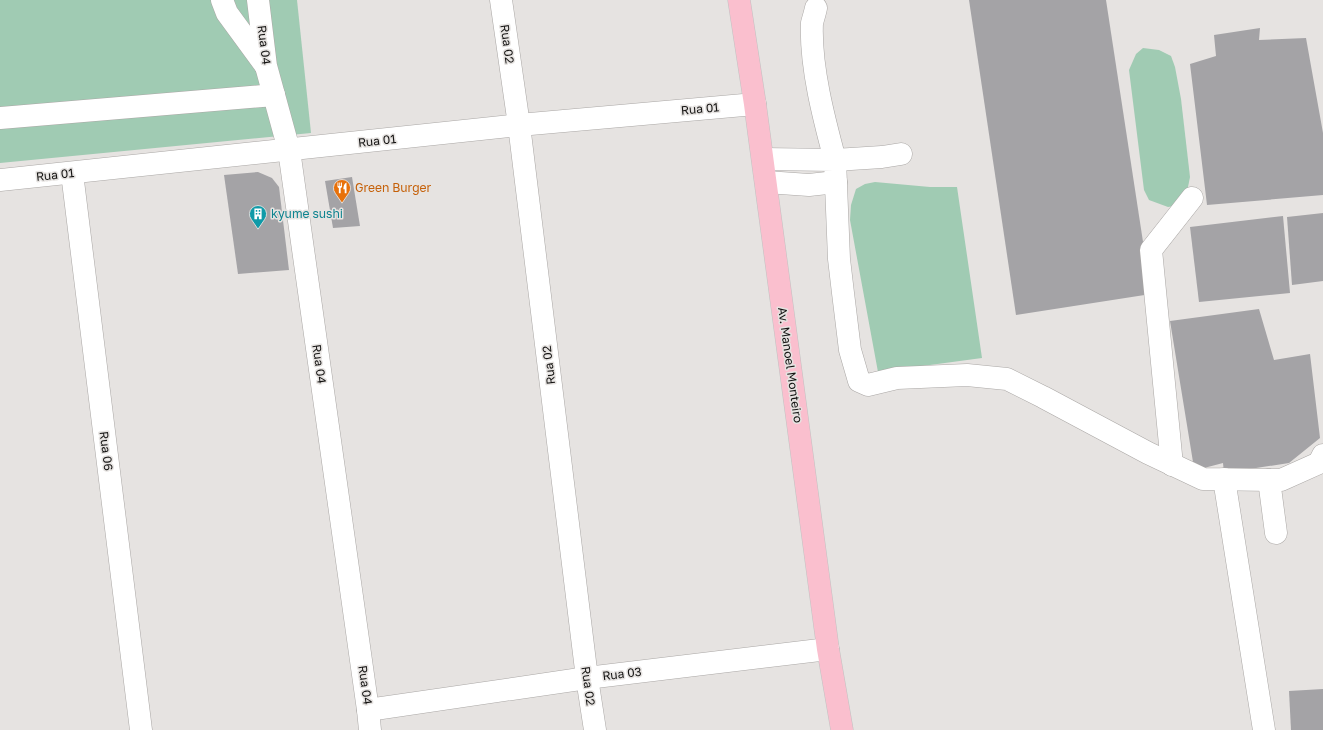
<svg xmlns="http://www.w3.org/2000/svg" width="1323" height="730" viewBox="0 0 1323 730" font-family="'Golos Text',sans-serif">
<rect width="100%" height="100%" fill="#e6e3e1"/>
<g fill="#a0cbb3">
<polygon points="0,0 297,0 311,133 0,163"/>
<polygon points="1143,48 1159,50 1171,56 1175,67 1181,99 1190,177 1187,192 1174,206 1168,207 1149,200 1144,190 1129,70 1136,54"/>
<polygon points="875,182 930,187 957,187 982,358 878,372 850,220 851,205 856,189 865,184"/>
</g>
<g fill="#a4a3a6">
<polygon points="969,0 1106,0 1151,294 1016,315"/>
<polygon points="1260,28 1259,40 1306,38 1323,133 1323,195 1207,205 1190,64 1216,56 1214,35"/>
<polygon points="258,172 272,178 279,187 289,270 238,274 224,175"/>
<polygon points="352,177 360,226 333,228 325,181"/>
<polygon points="1323,213 1323,281 1292,285 1287,217"/>
<polygon points="1283,216 1290,293 1199,302 1190,227"/>
<polygon points="1259,309 1274,360 1310,354 1320,438 1289,463 1224,473 1223,463 1204,468 1193,462 1170,321"/>
<polygon points="1323,689 1323,730 1291,730 1289,691"/>
</g>
<g fill="none" stroke-linecap="round" stroke-linejoin="round">
<defs>
<g id="minor">
<polyline points="222,0 227,13 265,65"/>
<polyline points="258,0 266,66 289,150 368,710 370,730"/>
<polyline points="501,0 519,125 587,678 595,730"/>
<path d="M816,8C815,13 813,19 812,23C810,66 824,119 835,160L882,157L901,154"/>
<polyline points="0,118 274,95"/>
<polyline points="763,159 835,160 839,259 843,293 850,350 859,381 868,385 897,378 967,375 1007,379 1043,397 1148,453 1203,479 1281,480 1319,463 1323,455"/>
<polyline points="72,173 141,730"/>
<polyline points="0,180 519,125 755,104"/>
<polyline points="766,182 809,185 836,182"/>
<polyline points="1172,465 1151,250 1192,198"/>
<polyline points="1224,479 1264,730"/>
<polyline points="1269,480 1276,533"/>
<polyline points="368,710 587,678 828,649"/>
</g>
<polyline id="major" points="739,0 755,104 828,649 842,730"/>
</defs>
<use href="#minor" stroke="#aaa7a5" stroke-width="23"/>
<use href="#major" stroke="#c2c2c2" stroke-width="23"/>
<use href="#minor" stroke="#fff" stroke-width="22"/>
<use href="#major" stroke="#fabfce" stroke-width="22"/>
</g>
<defs>
<symbol id="restaurant-pin" viewBox="-11 -11 22 30"><path d="M0 17L-7.5 6A9.5 9.5 0 1 1 7.5 6Z" fill="#e8710a" stroke="#e6e3e1"/><path d="M-5-6h1v4h1v-4h1v4h1v-4h1v5L-1.5 .5V6h-2V.5L-5-1ZM5-6V6H3V1.5H1.5Q1.5-4 5-6Z" fill="#fff"/></symbol>
<symbol id="building-pin" viewBox="-11 -11 22 30"><path d="M0 17L-7.5 6A9.5 9.5 0 1 1 7.5 6Z" fill="#0f9aa8" stroke="#e6e3e1"/><path d="M-4-6H4V6H1V3H-1V6H-4ZM-2.5-4.3h1.7v1.8h-1.7ZM.8-4.3h1.7v1.8H.8ZM-2.5-1h1.7V.8h-1.7ZM.8-1h1.7V.8H.8Z" fill="#fff"/></symbol>
</defs>
<g fill-rule="evenodd">
<use href="#restaurant-pin" x="332" y="178" width="20" height="27"/>
<use href="#building-pin" x="248" y="204" width="20" height="27"/>
</g>
<g text-anchor="middle" stroke-width="3" stroke-linejoin="round" paint-order="stroke">
<g font-size="12" fill="#151413" stroke="#e6e3e1">
<text transform="translate(507 44) rotate(82)" y="4">Rua 02</text>
<text transform="translate(264 45) rotate(83)" y="4">Rua 04</text>
<text transform="translate(700 109) rotate(-5)" y="4">Rua 01</text>
<text transform="translate(377 141) rotate(-6)" y="4">Rua 01</text>
<text transform="translate(55 175) rotate(-6)" y="4">Rua 01</text>
<text transform="translate(319 364) rotate(82)" y="4">Rua 04</text>
<text transform="translate(549 365) rotate(-97)" y="4">Rua 02</text>
<text transform="translate(790 365) rotate(82)" y="4">Av. Manoel Monteiro</text>
<text transform="translate(106 451) rotate(83)" y="4">Rua 06</text>
<text transform="translate(622 674) rotate(-7)" y="4">Rua 03</text>
<text transform="translate(365 685) rotate(82)" y="4">Rua 04</text>
<text transform="translate(588 686) rotate(82)" y="4">Rua 02</text>
</g>
<g font-size="12" fill="#c56008" stroke="#e6e3e1" text-anchor="start">
<text x="355" y="192">Green Burger</text>
</g>
<g font-size="12" fill="#0d838f" stroke="#e6e3e1" text-anchor="start">
<text x="271" y="218">kyume sushi</text>
</g>
</g>
</svg>
